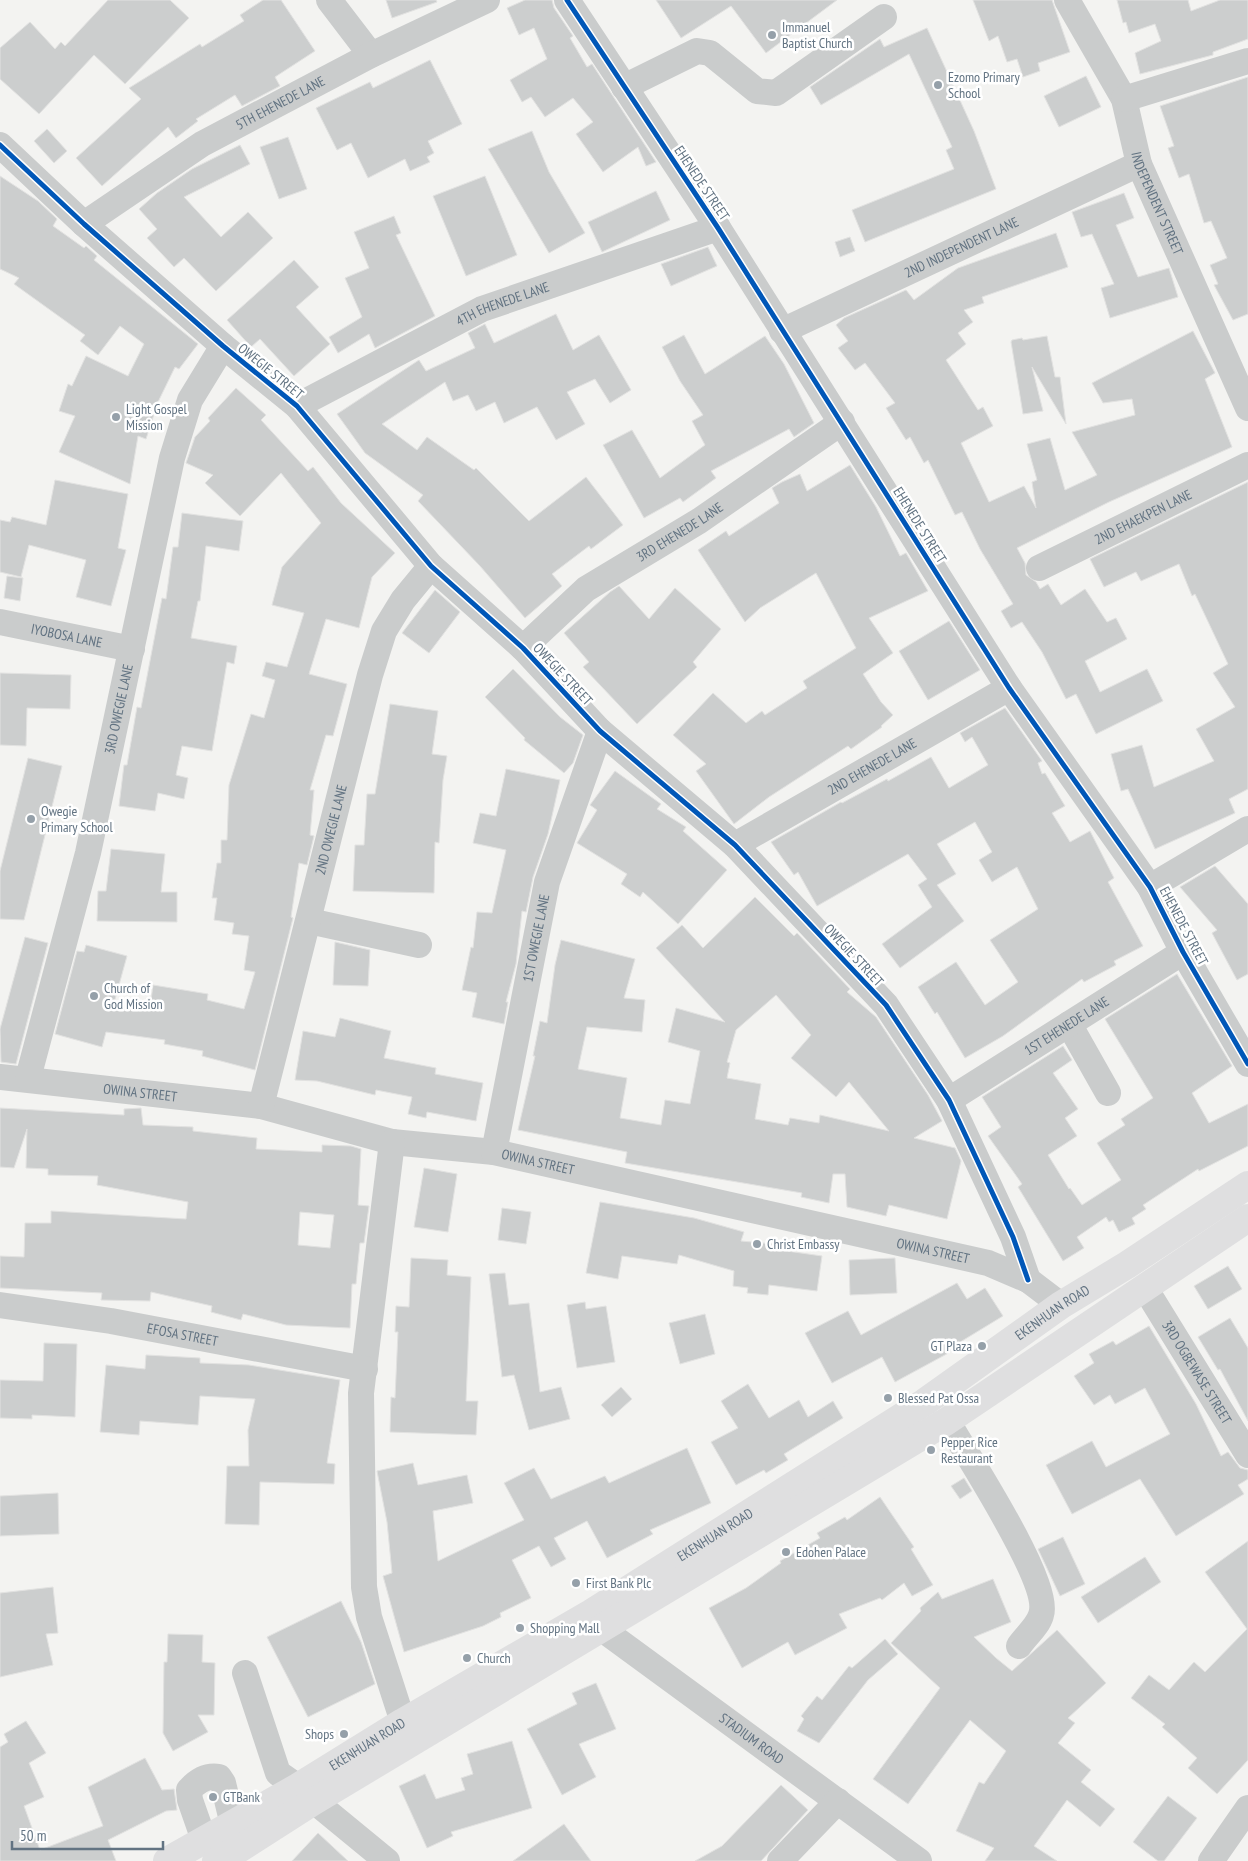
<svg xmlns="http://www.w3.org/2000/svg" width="1248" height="1861" viewBox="0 0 1248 1861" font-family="'PT Sans Narrow',sans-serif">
<rect width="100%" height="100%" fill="#f3f3f1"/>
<g fill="#cccece" stroke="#e2e2e1" fill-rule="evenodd">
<polygon points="108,0 170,0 189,18 125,84 94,55 39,114 0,79 0,48 30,22 55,49 61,42 65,46"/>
<polygon points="263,0 281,0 315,51 275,77 280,86 242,106 235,95 196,119 198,121 176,138 168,127 102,186 76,158 141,99 129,88 200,44 202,47 244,21 240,15"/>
<polygon points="386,0 436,0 437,2 392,18"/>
<polygon points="525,0 552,0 554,8 573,36 570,38 587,67 592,64 656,162 646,166 638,147 603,172 576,134 593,122 573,98 545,117 531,97 522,102 510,80 547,59 534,28 519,35 507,8"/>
<polygon points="656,0 837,0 766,53 731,6 681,38"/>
<polygon points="973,0 1052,0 1070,52 1038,63 1040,71 1023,77 1017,59 1007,62 998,36 989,41"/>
<polygon points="1117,0 1188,0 1191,11 1220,0 1248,0 1248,39 1213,52 1213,55 1140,74 1135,53 1161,41 1155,24 1129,33 1126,22 1123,23"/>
<polygon points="927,28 974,131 996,189 865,242 852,210 954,169 946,150 952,147 909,54 821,105 810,87 880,39 884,47"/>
<polygon points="430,60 462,124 428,141 434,153 427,157 430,162 410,171 405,159 368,178 351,143 337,150 316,108 370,82 373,88"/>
<polygon points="1086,76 1101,107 1059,127 1044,96"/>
<polygon points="1248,77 1248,314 1233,320 1214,285 1218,284 1210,265 1227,258 1211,221 1204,223 1189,174 1179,178 1168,148 1174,146 1160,106"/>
<polygon points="47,129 67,151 54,163 34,141"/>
<polygon points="532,131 549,172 585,233 549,253 488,149"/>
<polygon points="288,137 307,189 279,199 260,147"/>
<polygon points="240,145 250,164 184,197 221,237 248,212 273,238 216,291 184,258 174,267 147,238 157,229 139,209 157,193 192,169"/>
<polygon points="0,176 38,201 57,219 53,226 84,248 86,246 97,256 94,260 198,344 179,369 175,367 158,402 146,439 138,436 130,484 59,452 75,416 59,411 68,384 72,386 86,356 128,376 144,344 120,326 98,355 80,341 85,335 14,284 19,278 0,269"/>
<polygon points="485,176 517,255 466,276 433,196"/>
<polygon points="656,191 670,220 602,252 588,222"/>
<polygon points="1124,193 1134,218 1116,225 1138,277 1169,268 1178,297 1110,318 1101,288 1114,284 1092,234 1081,237 1072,212"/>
<polygon points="394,216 401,233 396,235 435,316 375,348 369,334 338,353 329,337 362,317 345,278 369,268 354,232"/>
<polygon points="1056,233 1068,267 982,297 984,303 964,310 973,322 958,333 966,344 946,360 978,410 983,407 993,426 961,443 989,502 1024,486 1036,508 1032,482 1037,480 1027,444 1050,438 1065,490 1097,475 1072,432 1135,415 1132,399 1103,403 1092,383 1193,331 1215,373 1205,379 1232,447 1109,502 1017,548 1025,563 1026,575 1036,582 1040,589 1048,584 1061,605 1085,589 1107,622 1116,618 1127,639 1085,661 1100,692 1147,669 1163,701 1096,734 1076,694 1066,699 1042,652 1022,622 1011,628 1001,611 1013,604 980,549 962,512 955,515 928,460 924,463 910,437 906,440 886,408 895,403 865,363 855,370 838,348 848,341 836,325 844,318 906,290 914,300 958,268"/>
<polygon points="850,237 855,251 840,257 835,242"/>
<polygon points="708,247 717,266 671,286 661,264"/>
<polygon points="294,260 319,287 296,307 330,344 294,376 260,339 251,347 227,320"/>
<polygon points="556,314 573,350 599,335 631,390 610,403 595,379 567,392 585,424 556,440 537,407 504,423 495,402 476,411 468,395 453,401 445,382 382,424 417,450 427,437 474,470 476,468 529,521 586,477 623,525 591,549 589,546 552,574 562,586 525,618 480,566 418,501 423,495 365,453 337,414 419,360 426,371 475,348 468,333 485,324 494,343"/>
<polygon points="684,335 705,374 765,336 784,364 814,423 794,437 789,429 711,471 716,478 683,502 680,498 644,518 603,445 632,430 660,478 705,445 692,421 703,415 680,381 662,347"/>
<polygon points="1047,336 1055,377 1060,377 1066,424 1032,367 1043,411 1023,414 1011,342 1012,340 1022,338 1023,340"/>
<polygon points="236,388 266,415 261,420 308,471 313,467 341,503 395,553 372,577 359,628 326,619 309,674 347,684 333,736 326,735 310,790 314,790 310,835 314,836 307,865 299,863 291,917 293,918 255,1070 202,1056 203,1051 164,1044 165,1040 106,1032 102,1047 55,1034 77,951 84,952 86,945 127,956 114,1003 150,1008 153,985 208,994 207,1000 244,1009 255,972 244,970 249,936 232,934 234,923 214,920 217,898 212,898 217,863 221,863 221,840 227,840 229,785 251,714 264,718 275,680 262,676 266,662 287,667 304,613 272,605 282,567 321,523 281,473 240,516 205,483 213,475 186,463 195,437 210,421 208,418"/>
<polygon points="850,465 876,507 900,556 906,553 928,591 869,618 893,653 863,674 881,702 893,715 881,726 882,727 851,749 848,746 769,797 734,824 696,771 706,764 673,735 713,693 746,723 762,711 765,715 807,688 803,681 856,648 816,573 760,608 745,622 698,550 726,531 729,536 779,503 772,488 782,482 800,474 807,491"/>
<polygon points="55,480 128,494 118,548 126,550 111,606 76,597 86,560 29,545 21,577 0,572 0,520 10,522 12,517 46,525"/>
<polygon points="1248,482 1248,789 1229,799 1235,813 1155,849 1128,789 1121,791 1111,754 1142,745 1154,787 1214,761 1196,729 1235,707 1213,673 1228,664 1195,594 1192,596 1179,564 1141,581 1136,572 1104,587 1090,559"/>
<polygon points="182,513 243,521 239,551 206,546 200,601 198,601 191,638 237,646 234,664 227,662 212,751 182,746 176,775 188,778 184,799 158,793 155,811 119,806 124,765 127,765 137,707 141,708 162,598 166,599 173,547 178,547"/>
<polygon points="7,576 23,578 20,601 4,598"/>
<polygon points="619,586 649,619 675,588 721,629 693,662 697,667 637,724 583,667 589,662 564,633 610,592"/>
<polygon points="435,590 460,612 429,653 402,633"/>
<polygon points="949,621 980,670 928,700 899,651"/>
<polygon points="513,669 560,717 583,735 573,763 564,773 524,740 525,738 485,697"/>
<polygon points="0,673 71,675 70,709 27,708 26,746 0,745"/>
<polygon points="390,704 438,711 432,754 447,756 443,780 439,843 435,842 434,893 353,891 355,845 364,845 367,794 375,794"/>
<polygon points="1005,708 1042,761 1038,763 1042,774 1045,773 1065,806 1052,813 1070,842 1090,831 1114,878 1108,882 1143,946 1114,961 1116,965 1084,982 1082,979 1003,1036 965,1058 937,1012 935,1014 918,987 956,962 985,1005 1018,982 990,940 1038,909 1017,867 992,882 979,860 992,852 975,822 937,844 956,874 937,885 964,921 900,968 882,944 932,907 918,885 927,879 908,854 817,906 798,872 794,875 771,842 841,802 842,803 887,779 888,781 931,757 949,788 988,765 972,737 965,742 960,733"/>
<polygon points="28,758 62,766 24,920 0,919 0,871"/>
<polygon points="506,769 560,780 548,834 533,877 526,912 522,911 516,964 506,1002 508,1002 504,1024 472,1017 477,993 462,990 471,947 473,948 477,912 492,913 506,850 473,843 480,813 496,816"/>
<polygon points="615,771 661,804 657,809 686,827 683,831 727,870 678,924 643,892 640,897 621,884 627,874 577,843 597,810 590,805"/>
<polygon points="111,849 165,854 161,892 177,892 177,922 97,921 98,891 106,891"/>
<polygon points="1215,866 1248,904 1248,974 1237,980 1212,933 1217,930 1180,887"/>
<path d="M755,897L794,936L797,933L850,989L847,992L876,1017L928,1095L942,1121L914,1138L955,1148L961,1161L947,1219L889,1205L886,1216L847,1207L845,1174H833L829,1203L801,1197L802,1193L625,1163L627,1152L518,1130L535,1056H533L540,1021L547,1023L555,965L561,940L635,959L624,998L645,1000L642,1032L587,1027L578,1069L627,1078L620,1118L661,1125L665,1100L690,1104L700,1051L668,1042L676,1008L725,1022L656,948L682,925L703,948ZM776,995L811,1035L791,1058L836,1097L849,1082L889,1131L820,1115L819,1123L790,1118L788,1125L755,1119L761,1084L727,1078L730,1063L727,1062L736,1030Z"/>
<polygon points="25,937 48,943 16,1064 1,1062 0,1029"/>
<polygon points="335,942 370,950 368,986 333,985"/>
<polygon points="1177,974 1232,1066 1192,1093 1209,1123 1248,1104 1248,1146 1199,1171 1198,1169 1143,1205 1146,1209 1132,1218 1135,1224 1119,1232 1113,1220 1109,1222 1106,1217 1077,1237 1084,1248 1063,1261 1018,1187 1022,1184 988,1136 1001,1127 982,1097 1063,1046 1072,1060 1053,1073 1078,1109 1065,1118 1077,1136 1048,1155 1069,1189 1070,1188 1082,1205 1121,1180 1097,1143 1125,1125 1121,1119 1153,1098 1105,1019"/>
<polygon points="340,1018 391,1031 384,1058 436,1068 435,1074 483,1083 476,1121 427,1112 426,1118 408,1114 412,1097 376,1090 375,1095 317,1081 295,1080 303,1031 335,1037"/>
<path d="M0,1108L124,1115V1109L141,1108L143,1125L193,1127V1131L257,1138L256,1149L322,1152V1145L351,1146L361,1149L358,1205L369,1206L364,1243H360L356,1284H352L350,1328L286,1325L243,1314L241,1320L211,1312L212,1306L151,1292L150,1301L101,1300L102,1293L0,1288V1256L24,1257L25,1223H51V1211L186,1219L188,1202L97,1185L98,1176L48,1175V1169L26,1168L27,1129L14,1168L0,1167ZM300,1212L334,1215L330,1248L298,1245Z"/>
<polygon points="424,1168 457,1174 448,1232 414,1227"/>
<polygon points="600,1202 694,1218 744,1232 741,1241 774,1244 773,1249 822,1256 817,1291 769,1285 768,1295 747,1293 748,1288 733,1286 734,1271 679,1255 677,1264 622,1256 618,1279 586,1273"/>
<polygon points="502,1208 531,1212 526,1244 498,1240"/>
<polygon points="411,1258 448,1260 447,1275 471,1277 466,1401 478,1401 476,1435 390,1432 391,1397 395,1398 398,1332 395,1332 396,1306 409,1307"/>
<polygon points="895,1258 897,1293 850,1295 849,1260"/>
<polygon points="1228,1266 1242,1289 1208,1309 1194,1286"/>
<polygon points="505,1273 509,1305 529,1303 540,1392 561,1387 570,1419 529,1430 514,1375 502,1377 489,1274"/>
<polygon points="957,1283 967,1299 985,1288 1003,1316 952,1347 954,1350 895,1382 882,1357 832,1383 805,1333 848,1311 861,1335"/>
<polygon points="585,1302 586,1309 606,1306 615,1362 577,1368 567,1305"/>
<polygon points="705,1314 715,1354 680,1364 669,1323"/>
<polygon points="1230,1318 1248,1348 1248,1421 1220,1369 1218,1370 1198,1337"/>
<polygon points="1149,1326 1196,1404 1221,1456 1228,1452 1240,1468 1248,1470 1248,1479 1238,1485 1244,1494 1176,1536 1140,1479 1072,1514 1046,1465 1092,1441 1106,1467 1170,1434 1145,1388 1115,1404 1110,1395 1094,1405 1074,1376 1094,1363 1089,1354 1113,1341 1116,1345"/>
<polygon points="44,1343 77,1344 75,1417 32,1415 32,1419 0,1418 0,1380 43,1381"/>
<polygon points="146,1355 200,1358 200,1363 249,1365 340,1380 327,1463 335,1464 334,1484 260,1482 259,1525 225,1524 227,1466 249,1466 248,1430 255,1399 200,1396 198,1425 140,1421 139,1435 100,1432 106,1365 145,1369"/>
<polygon points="748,1384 769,1418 799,1400 808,1417 833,1401 843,1418 784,1454 788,1460 766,1473 764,1470 736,1485 711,1442 738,1428 721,1401"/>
<polygon points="621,1387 632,1399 612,1417 601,1405"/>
<polygon points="687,1448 711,1503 650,1530 653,1534 607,1558 587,1521 554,1538 566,1559 551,1567 539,1546 512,1560 531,1598 500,1613 501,1617 483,1626 404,1652 383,1576 392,1573 387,1522 377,1471 413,1463 418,1485 467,1475 473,1503 433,1511 438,1561 524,1520 504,1483 534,1468 551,1499 605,1476 609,1483"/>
<polygon points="964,1478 972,1491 960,1499 951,1486"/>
<polygon points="58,1493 59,1534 0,1536 0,1496"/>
<polygon points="880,1497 914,1547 911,1549 933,1585 912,1596 904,1583 882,1600 880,1598 839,1614 847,1628 795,1655 788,1642 742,1668 709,1608 746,1588 781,1563 780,1561 820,1538 817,1533 845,1517 847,1520"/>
<polygon points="1063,1537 1085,1584 1060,1596 1038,1549"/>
<polygon points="1248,1541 1248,1760 1217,1794 1188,1768 1197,1758 1162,1727 1165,1724 1131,1698 1149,1675 1169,1690 1194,1662 1205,1672 1247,1629 1205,1572"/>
<polygon points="1145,1557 1161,1582 1098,1623 1081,1597"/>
<polygon points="993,1579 1011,1622 974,1637 996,1658 1012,1671 1057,1630 1106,1683 1068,1718 1075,1723 1058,1743 1091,1770 1081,1782 1115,1809 1100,1827 1067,1800 1034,1846 1057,1861 985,1861 994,1848 956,1831 979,1782 984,1784 1006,1751 970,1720 908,1804 873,1779 940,1688 891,1643 921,1611 920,1608 938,1592 942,1599"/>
<polygon points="53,1587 58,1633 46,1634 53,1665 0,1677 0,1593"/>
<polygon points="341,1601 361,1642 375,1684 308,1717 267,1637"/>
<polygon points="168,1634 203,1635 202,1662 215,1663 214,1715 198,1715 208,1732 173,1751 163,1733 164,1662 167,1662"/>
<polygon points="885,1639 898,1654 868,1680 819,1743 797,1731 804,1719 801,1716 817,1696 822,1700 849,1666 852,1668"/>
<polygon points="596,1683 616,1729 579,1744 596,1777 562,1795 527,1729 577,1704 572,1693"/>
<polygon points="26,1721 46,1753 29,1763 44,1797 24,1806 40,1850 103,1826 88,1787 145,1758 162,1790 174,1789 177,1810 166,1811 108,1840 116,1861 0,1861 0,1747 8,1742 4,1734"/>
<polygon points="512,1741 532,1808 451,1832 453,1836 427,1848 399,1786 425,1774 436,1799 465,1790 461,1778 473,1774 467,1754"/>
<polygon points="781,1785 808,1810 761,1861 695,1861 722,1846"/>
<polygon points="1168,1796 1197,1818 1164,1861 1158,1861 1133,1842"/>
<polygon points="564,1824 591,1861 513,1861 549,1835"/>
<polygon points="318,1833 348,1861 292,1861"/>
</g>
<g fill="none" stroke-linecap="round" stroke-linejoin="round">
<g stroke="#cacccc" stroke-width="26">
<polyline points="329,0 371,55"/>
<polyline points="567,0 718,228 1009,688 1150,887 1183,952 1248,1064"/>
<path id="s1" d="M1067,0L1124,99L1139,164L1248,408"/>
<polyline points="624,87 697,51 710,53 757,91 776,93 884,17"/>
<polyline points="1124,99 1248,61"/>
<polyline points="0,145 84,224 223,346 297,406 431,566 523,648 600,731 735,845 886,1005 949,1100 1013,1237 1028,1280"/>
<path id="s2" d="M84,224L202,144L371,55L487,0"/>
<path id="s3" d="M782,331L1139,164"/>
<path id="s4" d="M297,406L482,309L718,228"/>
<path id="s5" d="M1039,568L1248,465"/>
<path id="s6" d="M0,622L132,649"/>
<path id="s7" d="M523,648L586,589L699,521L842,422"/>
<path id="s8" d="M735,845L1009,688"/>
<polyline points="1150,887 1248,829"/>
<polyline points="309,921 419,945"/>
<polyline points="1069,1024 1108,1093"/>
<path id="s9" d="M0,1077L261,1106L392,1142L494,1152L988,1263L1028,1280L1061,1305"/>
<path id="s10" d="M28,1078L88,853L172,458L190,400L223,346"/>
<path id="s11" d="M949,1100L1183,952"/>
<path id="s12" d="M261,1106L370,675L384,631L403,600L431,566"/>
<polyline points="392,1142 361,1393 364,1587 369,1617 403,1722"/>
<path id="s13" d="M494,1152L547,882L600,731"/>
<path id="s14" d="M1145,1288L1248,1455"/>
<path id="s15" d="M0,1305L111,1321L365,1369"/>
<path d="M947,1421C966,1453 1052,1584 1041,1615C1038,1626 1025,1637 1019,1646"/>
<path id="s16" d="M586,1616L602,1629L919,1861"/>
<polyline points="245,1673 278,1773 298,1787"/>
<polyline points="314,1801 387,1861"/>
<path d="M204,1840L190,1800L189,1790C197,1781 207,1775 219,1777L223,1783L233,1825"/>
<polyline points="780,1861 838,1801"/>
<polyline points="1211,1861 1248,1808"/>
</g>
<g stroke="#dfdfe0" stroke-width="28">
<path id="s17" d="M167,1861L298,1787L403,1722L591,1613L925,1402L1061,1305L1127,1265L1248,1185"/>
<polyline points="216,1861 239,1849 314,1801 947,1421 1248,1218"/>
</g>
<defs>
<g id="cycleway">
<polyline points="567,0 718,228 1009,688 1150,887 1183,952 1248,1064"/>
<polyline points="0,145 84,224 223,346 297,406 431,566 523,648 600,731 735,845 886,1005 949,1100 1013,1237 1028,1280"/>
</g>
</defs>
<use href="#cycleway" stroke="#fff" stroke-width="8"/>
<use href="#cycleway" stroke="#0057b8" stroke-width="5"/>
</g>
<g fill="#95a0a9" stroke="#fff" stroke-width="2">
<circle cx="772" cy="35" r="5"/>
<circle cx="938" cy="85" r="5"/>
<circle cx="116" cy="417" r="5"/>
<circle cx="31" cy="819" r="5"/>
<circle cx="94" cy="996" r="5"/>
<circle cx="757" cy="1244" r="5"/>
<circle cx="982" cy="1346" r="5"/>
<circle cx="888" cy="1398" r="5"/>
<circle cx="931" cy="1450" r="5"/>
<circle cx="786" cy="1552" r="5"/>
<circle cx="576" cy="1583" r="5"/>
<circle cx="520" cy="1628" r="5"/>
<circle cx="467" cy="1658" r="5"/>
<circle cx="344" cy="1734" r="5"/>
<circle cx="213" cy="1797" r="5"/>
</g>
<g text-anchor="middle" stroke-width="5" stroke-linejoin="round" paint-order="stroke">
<g font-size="14" fill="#627382" stroke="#fff" text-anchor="start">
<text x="782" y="32">Immanuel<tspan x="782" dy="16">Baptist Church</tspan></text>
<text x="948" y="82">Ezomo Primary<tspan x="948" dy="16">School</tspan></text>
<text x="126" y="414">Light Gospel<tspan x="126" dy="16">Mission</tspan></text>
<text x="41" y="816">Owegie<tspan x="41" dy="16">Primary School</tspan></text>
<text x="104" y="993">Church of<tspan x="104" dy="16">God Mission</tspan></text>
<text x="767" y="1249">Christ Embassy</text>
<text x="972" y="1351" text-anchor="end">GT Plaza</text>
<text x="898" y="1403">Blessed Pat Ossa</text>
<text x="941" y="1447">Pepper Rice<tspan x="941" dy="16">Restaurant</tspan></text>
<text x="796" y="1557">Edohen Palace</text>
<text x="586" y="1588">First Bank Plc</text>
<text x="530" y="1633">Shopping Mall</text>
<text x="477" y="1663">Church</text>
<text x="334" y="1739" text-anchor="end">Shops</text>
<text x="223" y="1802">GTBank</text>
</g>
<g font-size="14" fill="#627382" stroke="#fff">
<text dy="5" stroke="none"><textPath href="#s2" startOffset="231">5TH EHENEDE LANE</textPath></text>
<text transform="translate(702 183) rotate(56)" y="5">EHENEDE STREET</text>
<text dy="5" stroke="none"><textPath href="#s1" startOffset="224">INDEPENDENT STREET</textPath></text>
<text dy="5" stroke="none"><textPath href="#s3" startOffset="198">2ND INDEPENDENT LANE</textPath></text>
<text dy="5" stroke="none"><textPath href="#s4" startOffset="230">4TH EHENEDE LANE</textPath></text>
<text transform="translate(271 371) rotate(39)" y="5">OWEGIE STREET</text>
<text dy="5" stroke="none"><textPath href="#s5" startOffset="116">2ND EHAEKPEN LANE</textPath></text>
<text transform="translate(920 525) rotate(58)" y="5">EHENEDE STREET</text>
<text dy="5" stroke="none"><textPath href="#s7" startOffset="196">3RD EHENEDE LANE</textPath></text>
<text dy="5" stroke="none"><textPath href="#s6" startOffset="68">IYOBOSA LANE</textPath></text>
<text transform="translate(563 674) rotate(47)" y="5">OWEGIE STREET</text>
<text dy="5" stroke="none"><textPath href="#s10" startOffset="380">3RD OWEGIE LANE</textPath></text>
<text dy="5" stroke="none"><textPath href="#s8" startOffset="158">2ND EHENEDE LANE</textPath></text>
<text dy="5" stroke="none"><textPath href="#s12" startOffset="285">2ND OWEGIE LANE</textPath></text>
<text transform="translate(1184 926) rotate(62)" y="5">EHENEDE STREET</text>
<text dy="5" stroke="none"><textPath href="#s13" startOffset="218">1ST OWEGIE LANE</textPath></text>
<text transform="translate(854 955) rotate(47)" y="5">OWEGIE STREET</text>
<text dy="5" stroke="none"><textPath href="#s11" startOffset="139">1ST EHENEDE LANE</textPath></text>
<text dy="5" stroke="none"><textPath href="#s9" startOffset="141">OWINA STREET</textPath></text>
<text dy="5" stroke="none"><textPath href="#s9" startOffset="546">OWINA STREET</textPath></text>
<text dy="5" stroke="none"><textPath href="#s9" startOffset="951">OWINA STREET</textPath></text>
<text dy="5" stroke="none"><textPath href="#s17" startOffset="1042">EKENHUAN ROAD</textPath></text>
<text dy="5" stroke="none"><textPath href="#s15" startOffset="185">EFOSA STREET</textPath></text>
<text dy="5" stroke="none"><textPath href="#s14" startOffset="99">3RD OGBEWASE STREET</textPath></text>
<text dy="5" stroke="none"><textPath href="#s17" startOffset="638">EKENHUAN ROAD</textPath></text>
<text dy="5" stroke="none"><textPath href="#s16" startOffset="206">STADIUM ROAD</textPath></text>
<text dy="5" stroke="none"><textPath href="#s17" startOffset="232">EKENHUAN ROAD</textPath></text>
</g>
</g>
<path d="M12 1841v8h151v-8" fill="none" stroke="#627382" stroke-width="2.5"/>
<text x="20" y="1841" font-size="15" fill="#627382" stroke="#ffffff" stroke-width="4" paint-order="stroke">50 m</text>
</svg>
